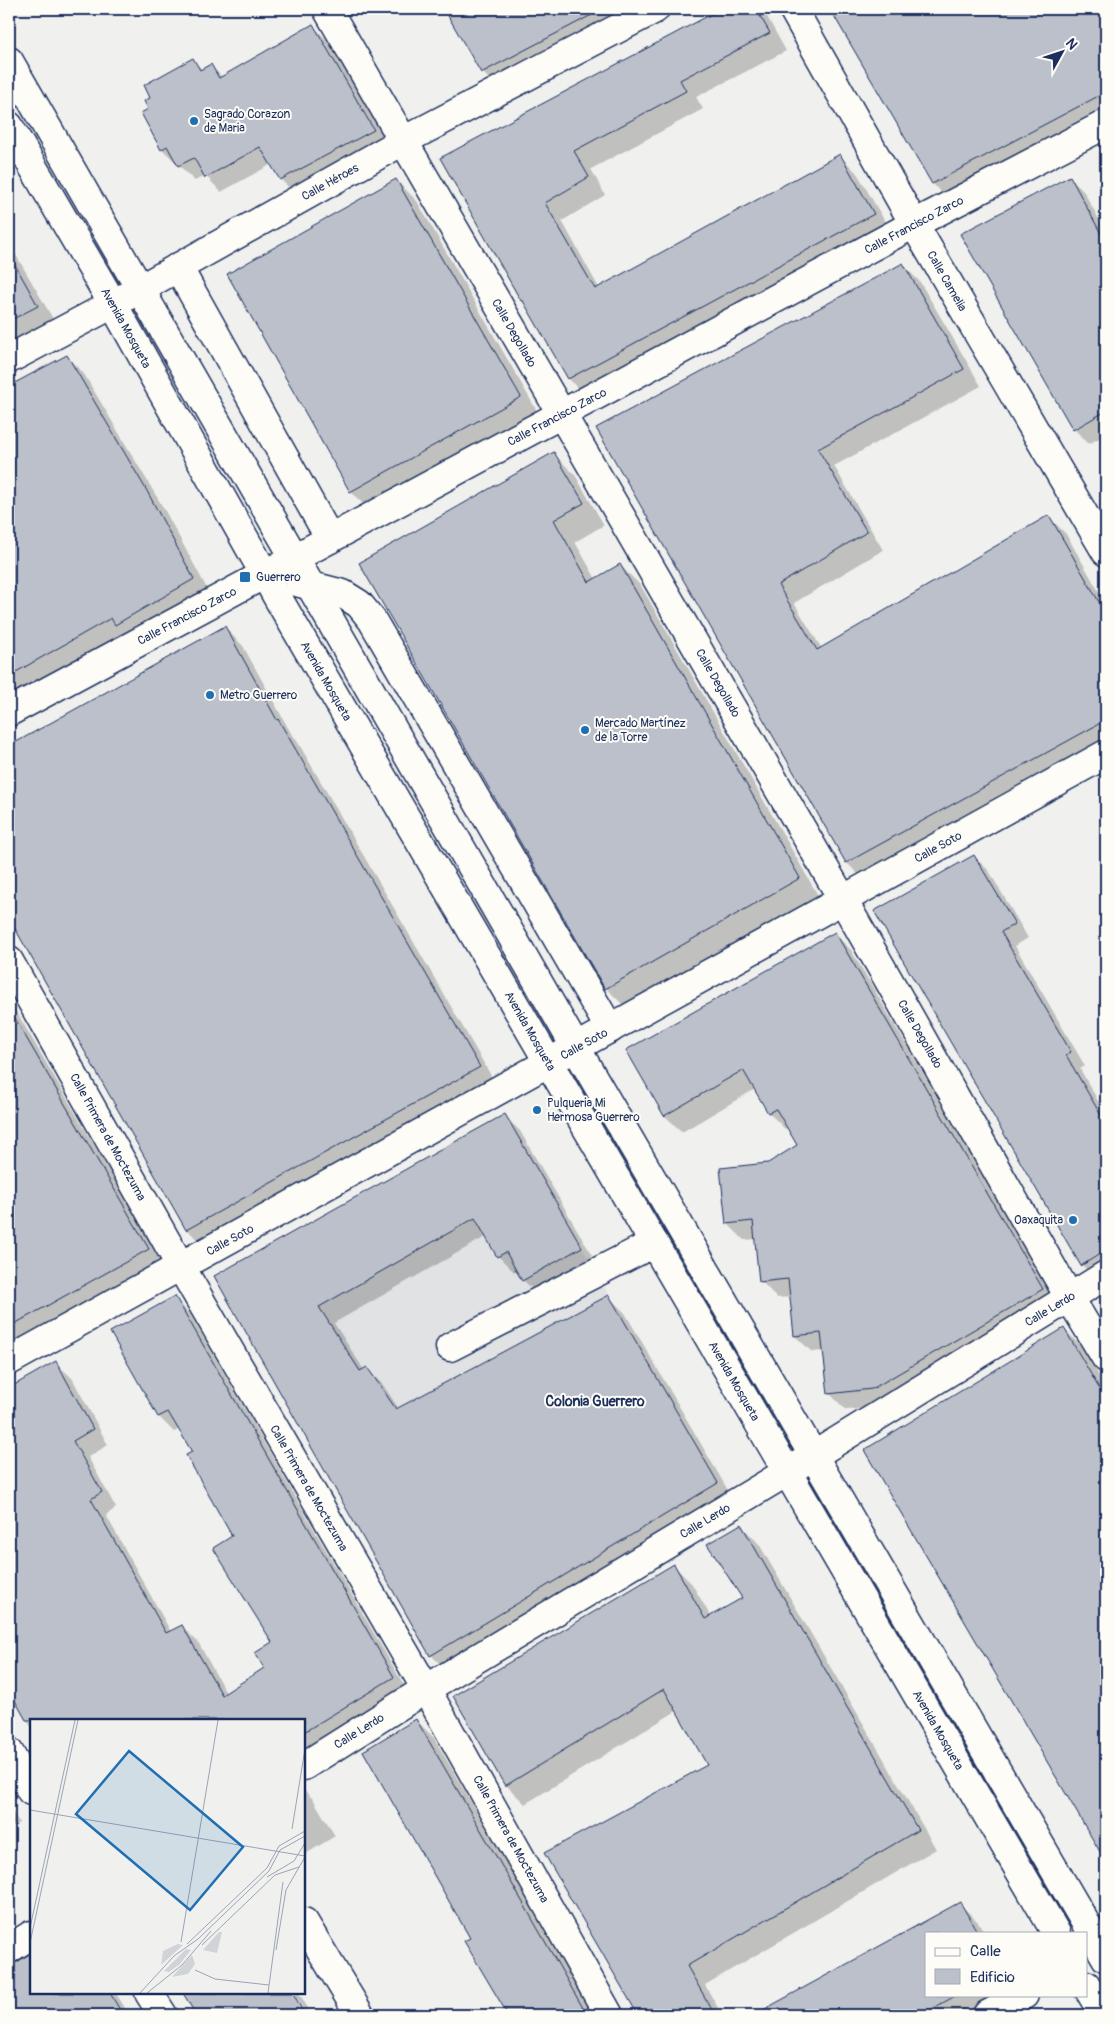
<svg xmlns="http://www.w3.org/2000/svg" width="1115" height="2024" viewBox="0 0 1115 2024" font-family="Pangolin,sans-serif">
<rect width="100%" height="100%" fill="#f0f0ee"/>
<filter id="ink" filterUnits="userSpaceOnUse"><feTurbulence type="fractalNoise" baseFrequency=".02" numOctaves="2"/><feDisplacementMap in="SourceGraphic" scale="10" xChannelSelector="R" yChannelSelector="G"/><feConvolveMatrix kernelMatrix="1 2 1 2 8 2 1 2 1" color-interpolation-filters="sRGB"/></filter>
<g filter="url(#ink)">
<polygon fill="#e0e2e3" points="475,1219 497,1256 506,1252 522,1281 582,1247 609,1295 396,1409 368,1368 360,1371 319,1307"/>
<g fill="#0003">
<polygon points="445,9 654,9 500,90 482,72"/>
<polygon points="723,9 760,9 765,13 786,51 696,97 703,109 591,169 605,195 562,221 599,288 839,155 857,173 891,232 586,396 569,379 527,305 522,301 442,159"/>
<polygon points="831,9 1106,9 1106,118 950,201 933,184"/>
<polygon points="313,26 328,41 389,146 297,195 281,180 272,164 221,192 205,175 195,181 162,149 150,110 152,98 192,60 203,70 211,66 222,77"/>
<polygon points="1069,177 1084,192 1106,232 1106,434 1089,444 1074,429"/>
<polygon points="396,180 417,201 541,418 372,513 351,492 229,274"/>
<polygon points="9,243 56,324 9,349"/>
<polygon points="903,265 920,282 981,386 834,466 883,550 794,603 822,649 1049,517 1066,534 1106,604 1106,747 864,880 847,863 598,428"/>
<polygon points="67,357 84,374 164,509 211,596 9,702 9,388"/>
<polygon points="554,454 575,475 604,525 575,542 596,579 620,565 641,586 820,899 627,1009 606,988 361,563"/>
<polygon points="225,628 243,646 292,735 296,739 497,1086 205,1248 187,1229 9,916 9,747"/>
<polygon points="974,856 989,871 1028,938 1015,946 1085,1066 1080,1069 1106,1115 1106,1273 1096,1279 1082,1265"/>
<polygon points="834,933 851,950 1059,1306 889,1406 846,1410 829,1393 824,1351 812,1352 795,1336 791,1297 777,1298 761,1281 756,1239 744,1240 727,1223 769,1164 799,1146 789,1128 785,1129 769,1113 755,1089 682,1132 665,1116 628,1050"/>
<polygon points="9,999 165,1267 9,1354"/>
<polygon points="504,1115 520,1131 597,1264 539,1296 523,1280 517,1270 514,1272 498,1256 487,1236 334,1323 364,1370 367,1369 383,1385 399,1409 609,1297 625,1313 733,1499 447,1671 431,1655 216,1277"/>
<polygon points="174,1298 190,1314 409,1694 304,1757 304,1720 31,1720 31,1727 9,1687 9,1389 56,1363 72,1378 108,1445 88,1457 116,1508 106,1515 171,1632 182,1627 198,1642 226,1693 266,1668 274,1643 234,1537 194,1452 180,1429 174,1432 159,1417 112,1332"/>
<polygon points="1064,1329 1083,1348 1106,1388 1106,1859 865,1451"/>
<polygon points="741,1525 759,1544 936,1849 705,1985 722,2015 639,2015 546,1853 709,1765 678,1710 525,1804 506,1785 455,1696 674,1566 692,1584 711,1617 744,1599"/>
<polygon points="416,1720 434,1738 594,2015 494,2015 505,2009 472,1938"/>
<polygon points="304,1790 313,1799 335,1836 304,1855"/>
<polygon points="9,1805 19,1823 9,1829"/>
<polygon points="959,1903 978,1922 985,1933 926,1933 926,1995 1005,1995 1004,1999 973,2015 757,2015"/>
<polygon points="31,1955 31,1993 116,1993 129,2015 9,2015 9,1965 18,1963"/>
<polygon points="185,1993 291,1993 304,2015 198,2015"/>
<polygon points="294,1993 299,1993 312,2015 307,2015"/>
</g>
<g fill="#bbc0ca" stroke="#1b2f5e">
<polygon points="444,9 603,9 481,73"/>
<polygon points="721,9 756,9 770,33 680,80 686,91 574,151 589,177 545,203 595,289 840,154 874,214 568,379 523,301 521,301 440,158"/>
<polygon points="830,9 1106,9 1106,92 932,184"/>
<polygon points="313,24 374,130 280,180 260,147 205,178 194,158 178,166 167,146 161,150 141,113 148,109 144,101 150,98 144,85 193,58 200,70 211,64 219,78"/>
<polygon points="1070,176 1106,243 1106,411 1073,430 960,234"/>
<polygon points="396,179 521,397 350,492 227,274"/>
<polygon points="9,254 38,306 9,321"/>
<polygon points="903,263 964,369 818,449 867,532 778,585 817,650 1049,515 1106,614 1106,720 846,863 596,428"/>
<polygon points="67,355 147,491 194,579 115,625 111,618 9,676 9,386"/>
<polygon points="554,452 584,503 554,520 589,582 620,564 800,878 605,989 359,563"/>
<polygon points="225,626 277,720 278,719 480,1067 186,1230 9,918 9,746"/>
<polygon points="974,855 1015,924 1001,932 1071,1052 1066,1055 1106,1124 1106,1250 1081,1266 874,911"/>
<polygon points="835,932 1043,1289 872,1389 828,1394 821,1333 794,1336 788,1279 759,1282 753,1221 726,1224 720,1168 768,1163 797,1145 776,1109 768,1113 743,1070 664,1116 626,1050"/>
<polygon points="9,1008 149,1249 9,1327"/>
<polygon points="505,1114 582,1247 522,1281 506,1252 497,1257 475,1218 319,1307 360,1371 367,1367 396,1409 609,1295 718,1483 430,1656 214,1276"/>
<polygon points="175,1296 394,1677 304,1732 304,1720 26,1720 9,1690 9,1388 56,1361 93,1429 73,1441 102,1492 91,1499 166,1633 182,1625 222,1695 264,1668 255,1653 272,1642 213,1548 232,1536 186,1455 192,1452 168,1412 158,1417 110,1332"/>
<polygon points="1064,1328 1106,1400 1106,1862 864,1450"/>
<polygon points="741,1524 918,1830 687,1966 715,2015 638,2015 544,1853 707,1765 664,1689 505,1786 453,1696 674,1564 705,1619 742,1598 707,1544"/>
<polygon points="416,1719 510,1880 587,2015 508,2015 464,1941 470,1938 363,1751"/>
<polygon points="960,1902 978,1933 926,1933 926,1995 957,1995 921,2015 754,2015"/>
<polygon points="31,1953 31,1993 110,1993 123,2015 9,2015 9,1964 17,1962"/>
<polygon points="183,1993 293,1993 305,2015 196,2015"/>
</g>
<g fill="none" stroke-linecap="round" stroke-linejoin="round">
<defs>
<g id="minor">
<polyline points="327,9 843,900 1069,1297 1106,1358"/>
<polyline points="793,9 914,224 1106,552"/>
<polyline points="9,61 576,1048 1106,1958"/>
<polyline points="178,267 330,539"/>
<polyline points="9,359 113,304 403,141 655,9"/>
<polyline points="300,583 343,594 359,604 372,620 610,1029"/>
<polyline points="9,712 914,224 1106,124"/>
<polyline points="9,961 181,1267 426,1689 609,2015"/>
<polyline points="450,1347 654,1243"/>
<polyline points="9,1361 1106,754"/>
<polyline points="9,1752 31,1791"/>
<polyline points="304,1766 426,1689 787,1472 1106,1275"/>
<polyline points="304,1922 360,2015"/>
<polyline points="9,1949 31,1935"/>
<polyline points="149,1993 163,2015"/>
<polyline points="987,2015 1024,1995"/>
</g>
<g id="major">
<polyline points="9,126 113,304 279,600 1056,1933"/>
<polyline points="1086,1985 1104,2015"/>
</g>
</defs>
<use href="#minor" stroke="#1b2f5e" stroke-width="31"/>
<use href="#major" stroke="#1b2f5e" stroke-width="31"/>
<use href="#minor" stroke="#fdfcf7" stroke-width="28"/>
<use href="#major" stroke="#fdfcf7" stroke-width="28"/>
</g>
</g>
<g fill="#1f6fb2" stroke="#fdfcf7" stroke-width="2">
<circle cx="194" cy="121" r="5"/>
<rect x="239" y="571" width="12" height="12" rx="2.5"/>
<circle cx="210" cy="695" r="5"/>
<circle cx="585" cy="730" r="5"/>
<circle cx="537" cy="1110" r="5"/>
<circle cx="1073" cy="1220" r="5"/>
</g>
<g text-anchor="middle" stroke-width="4" stroke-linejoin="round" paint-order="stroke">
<g font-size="12" fill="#1b2f5e" stroke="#fdfcf7" text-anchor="start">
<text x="204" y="118">Sagrado Corazon<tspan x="204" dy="14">de Maria</tspan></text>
<text x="256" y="581">Guerrero</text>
<text x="220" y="699">Metro Guerrero</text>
<text x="595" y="727">Mercado Martínez<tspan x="595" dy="14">de la Torre</tspan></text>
<text x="547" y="1107">Pulqueria Mi<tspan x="547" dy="14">Hermosa Guerrero</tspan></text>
<text x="1063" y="1224" text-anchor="end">Oaxaquita</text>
</g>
<g font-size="12" fill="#1b2f5e" stroke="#fdfcf7">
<text transform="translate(330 182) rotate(-29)" y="4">Calle Héroes</text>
<text transform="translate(914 225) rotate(-28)" y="4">Calle Francisco Zarco</text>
<text transform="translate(947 281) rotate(60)" y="4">Calle Camelia</text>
<text transform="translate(126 328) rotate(61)" y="4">Avenida Mosqueta</text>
<text transform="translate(514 333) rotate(60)" y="4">Calle Degollado</text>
<text transform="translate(557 417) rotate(-28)" y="4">Calle Francisco Zarco</text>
<text transform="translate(187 616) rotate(-28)" y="4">Calle Francisco Zarco</text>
<text transform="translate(326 681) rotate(60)" y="4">Avenida Mosqueta</text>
<text transform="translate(718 683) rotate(60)" y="4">Calle Degollado</text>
<text transform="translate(938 847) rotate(-29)" y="4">Calle Soto</text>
<text transform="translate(530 1031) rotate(60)" y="4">Avenida Mosqueta</text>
<text transform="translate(920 1034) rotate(60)" y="4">Calle Degollado</text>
<text transform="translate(584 1044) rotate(-29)" y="4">Calle Soto</text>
<text transform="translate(108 1137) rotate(61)" y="4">Calle Primera de Moctezuma</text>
<text transform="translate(230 1240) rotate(-29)" y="4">Calle Soto</text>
<text transform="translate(1050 1309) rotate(-31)" y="4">Calle Lerdo</text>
<text transform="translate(734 1381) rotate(60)" y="4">Avenida Mosqueta</text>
<text transform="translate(309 1488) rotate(60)" y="4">Calle Primera de Moctezuma</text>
<text transform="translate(705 1521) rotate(-31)" y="4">Calle Lerdo</text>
<text transform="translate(938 1730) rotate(60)" y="4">Avenida Mosqueta</text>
<text transform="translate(359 1731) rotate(-32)" y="4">Calle Lerdo</text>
<text transform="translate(511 1839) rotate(61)" y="4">Calle Primera de Moctezuma</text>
</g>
<g font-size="14" font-weight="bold" fill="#1b2f5e" stroke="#fdfcf7">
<text x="595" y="1406">Colonia Guerrero</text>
</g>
</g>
<g transform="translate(30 1719)">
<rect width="275" height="275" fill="#f0f0ee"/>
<path d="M189,213H192L187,234L173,231ZM148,225L153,226L131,246L133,232ZM156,230L161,231L150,245L139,253L134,252ZM162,236L165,245L158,255L142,258Z" fill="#d0d3d8"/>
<path fill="none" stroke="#9ba3b4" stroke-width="1" d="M0,91L275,137M262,110L275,30M237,158L264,142L275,124M0,209L45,1M151,223L188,1M0,224L48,1M157,225L237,149L249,127L275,112M172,226L245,156L269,148M246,231L256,171L275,138M165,251L185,260L239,266M110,274L144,237L168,220L239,152L250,131L275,117M117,274L152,246L181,212M238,274L253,163"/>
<path fill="#1f6fb2" fill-opacity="0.15" stroke="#1f6fb2" stroke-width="2.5" d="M99,32L213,128L160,191L46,95Z"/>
<rect width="275" height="275" fill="none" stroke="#1b2f5e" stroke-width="2.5"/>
</g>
<rect width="1115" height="2024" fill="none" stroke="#fdfcf7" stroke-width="30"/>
<rect x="15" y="15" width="1085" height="1994" fill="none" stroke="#1b2f5e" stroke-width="2" filter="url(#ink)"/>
<rect x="925" y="1932" width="162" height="65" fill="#fdfcf7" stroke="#a3aaba"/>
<rect x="935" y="1948" width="25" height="8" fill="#fdfcf7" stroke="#a3aaba"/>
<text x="970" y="1956" font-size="15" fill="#1b2f5e">Calle</text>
<rect x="935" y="1969" width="25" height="15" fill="#bbc0ca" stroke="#a3aaba"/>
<text x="970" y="1982" font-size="15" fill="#1b2f5e">Edificio</text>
<g transform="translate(1062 52) rotate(50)" stroke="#fdfcf7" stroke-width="4" paint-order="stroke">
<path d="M0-4L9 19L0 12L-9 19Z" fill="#1b2f5e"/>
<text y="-8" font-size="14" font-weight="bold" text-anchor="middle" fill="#1b2f5e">N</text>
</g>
</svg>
